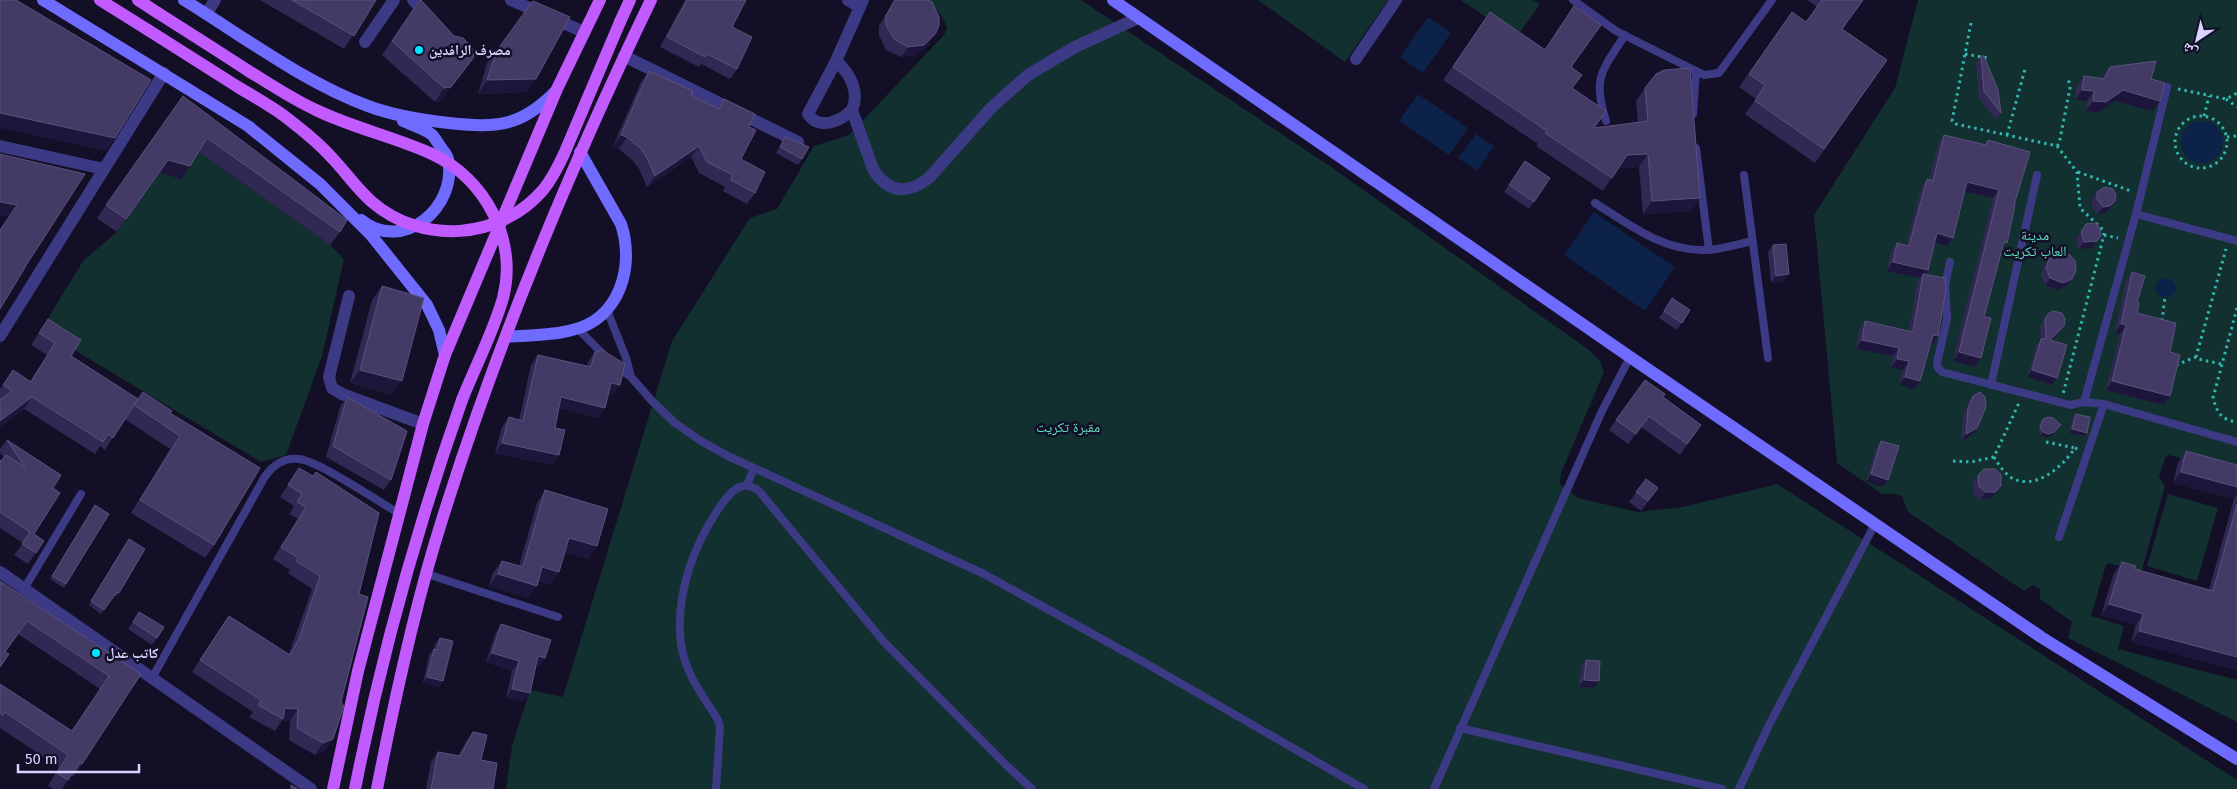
<svg xmlns="http://www.w3.org/2000/svg" width="2237" height="789" font-family="'Fira Sans','Noto Naskh Arabic',sans-serif">
	<style>
		.green { fill: #12302f }
		.water { fill: #0c2248 }
		.lines { fill: none; stroke-linecap: round; stroke-linejoin: round }
		.path { stroke: #2fb8b0; stroke-width: 3; stroke-dasharray: 2.5 4; stroke-linecap: butt }
		.lane { stroke: #3d3a85; stroke-width: 8 }
		.street { stroke: #3d3a85; stroke-width: 12 }
		.secondary { stroke: #6f6bff; stroke-width: 12 }
		.primary { stroke: #c25bff; stroke-width: 12 }
		.primary-bridge { stroke: #c25bff; stroke-width: 12 }
		.wall { fill: #312854 }
		.shaded-wall { fill: #1d163a }
		.building { fill: #433a66; stroke: #5a527e }
		.poi-dot { fill: #00e5ff; stroke: #130f26; stroke-width: 2 }
		.labels { text-anchor: middle; stroke-width: 5; stroke-linejoin: round; paint-order: stroke }
		.poi-label { font-size: 14px; font-weight: bold; fill: #d9d4ff; stroke: #130f26; text-anchor: start }
		.park-label { font-size: 14px; fill: #5fe0c0; stroke: #130f26 }
	</style>
	<rect width="100%" height="100%" fill="#130f26"/>
	<path class="green" d="M925,0H1081L1331,167L1589,350L1600,361L1604,372L1561,473L1560,484L1578,498L1638,512L1683,507L1777,484L2237,780V789H506L512,746L530,690L563,697L672,341L750,218L777,209L814,146L849,135L944,35L947,28C942,14 937,9 925,0Z
		M1258,0H1388L1345,62Z
		M1461,0H1533L1540,4L1516,38Z
		M1918,0H2237V474L2169,455L2165,458L2159,477L2165,486L2142,570L2138,572L2109,563L2106,565L2091,616L2124,626L2118,649L2237,680V722L2068,638L2072,622L2040,599V589L2033,585L2024,591L1908,512L1902,496L1895,494H1882L1837,463L1814,215L1895,88Z
		M182,140L330,245L344,259L322,356L286,455L261,462L41,330L83,261L117,232Z
		M2168,494L2218,508L2197,581L2147,566Z"/>
	<path class="water" d="M1428,17L1451,33L1423,73L1400,57Z
		M1418,94L1468,128L1449,155L1399,121Z
		M2181 142a21 21 0 1 1 42 0a21 21 0 1 1-42 0Z
		M1476,134L1494,146L1477,171L1458,158Z
		M1594,212L1675,267L1645,311L1564,255Z
		M2156 288a10 10 0 1 1 20 0a10 10 0 1 1-20 0Z"/>
	<g class="lines">
		<path class="path" d="M1971,23L1952,121L1956,124L2057,146L2077,172L2080,208L2103,230L2104,235L2063,394
			M1965,54L1988,58
			M2178,89L2226,99L2237,93
			M2226,99L2237,107
			M2175 142a26 26 0 1 1 52 0a26 26 0 1 1-52 0Z
			M2204,116L2209,96
			M2007,135L2025,69
			M2227,137L2237,136
			M2057,146L2059,144L2070,88L2068,77
			M2078,172L2131,191
			M2104,235L2118,238
			M2237,308L2213,398C2217,412 2221,420 2237,422
			M2162,321L2165,297
			M2221,364L2198,359L2196,357L2226,249
			M2176,365L2196,357
			M2046,442L2075,448
			M1994,457C1999,465 2004,473 2012,478C2036,491 2063,466 2075,448L2078,449
			M1953,461L1971,462L1994,457L2019,403"/>
		<path class="lane" d="M1573,0L1616,31L1704,75L1719,73L1772,0
			M1693,114L1696,71
			M1606,121C1592,77 1602,71 1625,35
			M1696,148L1709,250
			M1744,175L1768,358
			M1595,203C1630,225 1664,252 1707,250C1722,249 1738,244 1753,241
			M2136,214L2237,241
			M1950,262L1945,285L1947,319L1937,363L1938,368L1942,372L2070,405L2084,402L2104,404L2237,442
			M607,310L626,358L631,377
			M578,329L606,357
			M616,367L631,377L652,401L675,423L701,441L728,456L984,574L1147,664L1364,789
			M1991,385L2037,175
			M2084,402L2136,214L2167,87
			M747,485L754,468
			M2059,537L2104,404
			M427,574L558,617
			M24,589L81,494
			M152,678L264,478C272,466 283,457 299,459C319,461 379,502 400,514
			M1460,728L1722,789
			M716,789L720,727L718,720C700,691 682,670 680,634C678,589 694,545 719,508C724,501 731,490 740,487C747,484 752,487 758,490L884,642L1007,766L1032,789
			M1434,789L1602,411L1630,357
			M1739,789L1769,725L1875,524"/>
		<path class="street" d="M413,0L428,17
			M511,0L584,32
			M848,0L860,7
			M206,14L215,0
			M365,42L394,0
			M624,56L798,142
			M1356,59L1396,0
			M836,61C850,73 860,92 852,110L873,169C888,193 907,195 929,178L992,107L1028,75L1075,47L1138,18
			M852,110C841,121 819,131 808,114L836,61L863,0
			M0,146L104,169
			M349,296L329,377L332,388L342,394L423,424
			M0,336L164,73
			M0,572L311,789"/>
		<path class="secondary" d="M43,0L248,126L320,184L371,235L427,305L439,330L445,355
			M184,0C241,35 305,83 368,106C394,116 422,120 449,123C497,128 521,127 556,91
			M1113,0L1630,357L2041,637L2237,759
			M361,220C403,254 458,207 448,159C447,154 442,150 440,146C437,142 434,136 431,134C423,128 411,125 403,121
			M506,337C527,335 551,336 572,330C620,319 635,266 621,224L580,152"/>
		<path class="primary" d="M100,0L148,30
			M138,0L158,13
			M620,22L630,0
			M333,789L358,671L423,424L445,355L557,89L600,0
			M355,789C381,657 417,527 462,400
			M377,789C394,702 414,608 441,523C497,343 569,170 651,0"/>
		<path class="primary-bridge" d="M158,13C188,32 218,51 247,70C270,84 292,99 316,110C353,128 395,137 432,154C486,179 518,241 503,298C493,333 475,367 462,400
			M148,30C178,49 208,68 238,87C253,96 269,105 283,115C301,129 319,143 334,160C347,174 358,190 372,202C422,245 500,240 543,190C552,179 558,167 564,154L620,22"/>
	</g>
	<path class="wall" d="M260,0H376L344,49Z
		M419,0L454,36L464,70L441,100L435,102L382,55Z
		M685,0H746L732,27L737,69L730,79L701,64L699,67L660,47Z
		M1807,0H1863L1842,29L1887,60L1815,163L1745,114L1756,99L1739,87L1792,12L1806,22L1817,7Z
		M894,1L929,44L917,55L901,57L886,50L879,35V26L887,12Z
		M1574,6L1571,67L1572,88L1594,128L1638,122L1636,101L1645,88L1700,198L1691,211L1643,214L1639,167L1618,168L1603,191L1536,146L1538,144L1443,80L1490,12L1545,49Z
		M497,50L527,92L478,94L487,63Z
		M1981,56L2001,113L1996,120L1979,98L1976,63Z
		M2110,67L2151,79L2160,101L2152,111L2115,101L2098,113L2086,111L2087,101L2075,100L2077,86L2084,76L2102,78Z
		M649,71L718,109L724,99L749,127L741,159L755,193L747,204L723,191L725,187L699,173L691,157L647,187L639,169L633,161L619,149L613,146L641,82Z
		M183,96L340,232L330,245L199,152L181,179L159,173L117,232L97,218Z
		M1944,135L1985,145L1988,140L2014,205L1984,317L1981,358L1975,367L1953,361L1993,198L1965,192L1953,238L1947,246L1935,243L1928,270L1925,275L1938,336L1932,345L1930,344L1920,381L1914,389L1899,385L1903,370L1891,367L1893,356L1856,349L1859,330L1865,321L1909,331L1917,283L1920,278L1887,271L1891,252L1897,243L1906,245L1921,188L1927,179L1929,180L1938,144Z
		M785,137L802,159L798,165L776,153Z
		M1525,161L1550,178L1529,209L1504,192Z
		M2097,192L2115,201L2110,208L2105,213L2098,214L2092,206V199Z
		M2086,224L2092,248L2079,249L2076,239Z
		M1773,245L1784,282L1771,283L1768,252Z
		M2049,259L2072,279L2067,286L2058,290L2045,285L2041,275L2044,266Z
		M2132,272L2137,302V313L2170,352V396L2163,405L2106,390L2120,334L2115,333L2126,281Z
		M382,286L392,395L350,383L372,300Z
		M1672,298L1690,310L1677,330L1659,318Z
		M2048,314L2059,333L2052,341L2057,378L2052,385L2027,377L2036,346L2041,340L2040,326L2043,321Z
		M48,319L71,356L138,399L170,413L260,468L214,545L205,558L131,513L170,449L125,419L105,450L100,446L95,454L24,409L0,427V389L13,370L30,381L47,355L31,345Z
		M595,352L620,385L612,395L608,394L605,408L598,418L559,408L555,428L559,455L552,465L495,453L502,427L509,417L519,420L531,365L538,355L587,366L588,362Z
		M1645,380L1663,397L1701,425L1680,455L1641,427L1628,444L1609,430Z
		M1973,396L1977,428L1972,435L1961,441L1963,416L1968,403Z
		M347,397L391,480L384,490L326,457L340,407Z
		M2076,414L2087,433L2084,436L2069,433L2073,417Z
		M2043,419L2059,428L2051,436L2046,438L2041,435L2038,430L2040,423Z
		M7,440L53,488L34,534L44,541L28,564L14,555L23,543L0,528V460L1,461L4,458L0,452V449Z
		M1881,441L1888,480L1883,487L1866,482L1876,448Z
		M2186,451L2237,465V670L2131,642L2136,625L2101,615L2114,573L2122,562L2135,569L2209,590L2234,499L2173,483L2178,463Z
		M299,468L359,594L341,702L333,739L324,751L315,755L289,740L290,721L282,720L275,731L249,717L253,712L192,672L229,616L288,654L290,651L312,589L288,573L290,570L273,559L298,519L289,514L294,506L280,497Z
		M1978,475L2001,486L1996,493L1990,499H1981L1974,494L1973,482Z
		M1646,479L1658,488L1641,511L1629,502Z
		M545,490L589,559L565,552L559,572L550,584L538,581L528,598L489,586L493,573L502,561L519,566L537,503Z
		M92,509L66,584L64,588L50,579Z
		M126,543L119,593L116,596L114,595L101,614L89,605Z
		M0,581L141,674L82,764L73,777L71,775L62,789H53L48,786L59,767L0,728V684L72,731L100,689L18,634L5,652L0,667Z
		M139,612L157,638L152,645L128,629Z
		M501,624L545,658L538,668L535,667L523,702L506,698L512,671L486,662L495,634Z
		M440,638L443,681L439,687L423,683L429,655L434,649L435,644Z
		M1586,660L1594,688L1579,687L1581,667Z
		M473,732L481,760L493,789H426L431,762L438,752L458,756L466,742Z"/>
	<path class="shaded-wall" d="M936,33L929,44L917,55L901,57L908,47Z
		M474,57L441,100L435,102L444,88Z
		M536,79L527,92L478,94L487,80Z
		M2082,90L2094,91L2087,101L2075,100Z
		M2123,90L2160,101L2152,111L2115,101L2098,113L2086,111L2093,101Z
		M0,113L115,138L106,151L0,128Z
		M621,135L627,137L619,149L613,146Z
		M699,146L691,157L647,187L655,176Z
		M1648,154L1639,167L1618,169L1627,155Z
		M168,160L190,166L181,179L159,173L117,232Z
		M1967,182L1999,190L1993,198L1961,191Z
		M1700,198L1691,211L1643,214L1652,201Z
		M2115,201L2110,208L2105,213L2098,214L2103,207Z
		M0,202L17,205L9,217L0,215Z
		M1937,233L1953,238L1947,246L1931,242Z
		M2097,241L2092,248L2079,249L2084,242Z
		M1893,262L1928,270L1922,279L1923,274L1920,278L1887,271Z
		M1789,274L1784,282L1771,283L1776,276Z
		M2050,278L2072,279L2067,286L2058,290L2045,285Z
		M2121,324L2126,325L2120,334L2115,333Z
		M2064,326L2059,333L2045,347L2050,340Z
		M1933,335L1938,336L1932,345L1927,344Z
		M1862,340L1899,348L1893,356L1856,349Z
		M1959,352L1981,358L1975,367L1953,361Z
		M1897,359L1909,361L1903,370L1891,367Z
		M360,370L402,381L392,395L350,383Z
		M2032,370L2057,378L2052,385L2027,377Z
		M1905,377L1920,381L1914,389L1899,385Z
		M2112,381L2170,396L2163,405L2106,390Z
		M611,383L620,385L612,395L604,393Z
		M32,397L24,409L0,427V421Z
		M561,397L605,408L598,418L554,407Z
		M2061,425L2051,436L2046,438L2041,435L2043,432Z
		M1977,428L1972,435L1961,441L1966,434Z
		M2072,429L2087,433L2084,436L2069,433Z
		M502,443L559,455L552,465L495,453Z
		M2181,472L2237,487V494L2234,499L2173,483Z
		M1871,474L1888,480L1883,487L1866,482Z
		M2001,486L1996,493L1990,499H1981L1986,492Z
		M569,538L597,546L589,559L560,550Z
		M542,567L559,572L550,584L534,580Z
		M498,574L537,586L528,598L489,586Z
		M2109,604L2143,614L2136,625L2101,615Z
		M2139,631L2237,657V670L2131,642Z
		M492,653L519,661L512,671L486,662Z
		M538,656L545,658L538,668L531,666Z
		M427,677L443,681L439,687L423,683Z
		M1584,680L1599,681L1594,688L1579,687Z
		M512,689L530,693L523,702L506,698Z
		M285,708L298,709L290,721L282,720Z
		M333,739L324,751L315,755L323,743Z"/>
	<path class="building" d="M0,0H16L151,80L115,138L0,113Z
		M292,0H376L354,36Z
		M420,0H421L454,36L463,38L472,47L474,57L451,87L444,88L392,41Z
		M687,0H746L732,27L752,37L737,69L707,54L705,57L667,37Z
		M895,0H928L932,2L939,17V25L936,33L924,45L908,47L894,39L886,25V16L894,1Z
		M1822,0H1863L1842,29L1887,60L1824,149L1755,101L1765,85L1749,74L1792,12L1806,22Z
		M533,1L570,17L536,79L487,80L497,50Z
		M1574,6L1601,25L1571,67L1582,75L1572,88L1606,111L1594,128L1648,121L1645,88L1656,74L1664,70L1690,68L1700,198L1652,201L1648,154L1627,155L1612,178L1545,133L1547,131L1453,67L1490,12L1545,50Z
		M1981,56H1984L1998,90L2001,113L1984,91Z
		M2156,61L2151,79L2165,83L2160,101L2123,90L2106,102L2093,101L2094,91L2082,90L2084,76L2104,79L2110,67Z
		M649,71L693,91L691,95L719,109L724,99L755,114L749,127L756,130L741,159L765,172L755,193L731,180L733,175L707,162L699,146L655,176L647,158L641,149L627,137L621,135Z
		M183,96L347,220L340,232L207,138L190,166L168,160L126,219L106,205Z
		M1944,135L1986,145L1988,140L2030,152L2014,205H2015L2007,243L2004,242L1984,317L1991,318L1981,358L1959,352L1999,190L1967,182L1953,238L1937,233L1928,270L1893,262L1897,243L1909,246L1927,179L1933,181Z
		M785,137L809,147L802,159L780,147Z
		M0,154L85,174L27,264L0,309V230L17,205L0,202Z
		M1525,161L1550,178L1534,202L1509,185Z
		M2104,187L2113,189L2116,195L2115,201L2110,206L2103,207L2097,199V192Z
		M2096,223L2100,229L2101,236L2097,241L2084,242L2081,232L2086,224Z
		M1786,244L1789,274L1776,276L1773,245Z
		M2058,254L2070,255L2075,261L2076,271L2072,279L2063,283L2050,278L2046,268L2049,259Z
		M2132,272L2145,276L2137,302L2139,303L2137,313L2176,323L2170,352L2180,355L2170,396L2112,381L2126,325L2121,324Z
		M1923,274L1945,278L1946,289L1938,336L1933,335L1920,381L1905,377L1909,361L1897,359L1899,348L1862,340L1865,321L1913,332Z
		M382,286L424,298L402,381L360,370Z
		M1672,298L1690,310L1682,323L1664,311Z
		M2053,311L2062,313L2065,319L2064,326L2050,340L2067,345L2057,378L2032,370L2041,339H2046L2045,319L2048,314Z
		M48,319L81,340L71,356L138,399L113,438L108,434L103,442L32,397L0,421V400L12,391L3,385L13,370L31,382L55,343L39,333Z
		M602,350L625,364L620,385L611,383L605,408L561,397L555,428L565,430L559,455L502,443L509,417L523,421L538,355L591,367L595,352Z
		M1645,380L1665,394L1663,397L1701,425L1687,444L1649,416L1636,434L1616,420Z
		M143,392L172,411L170,413L260,468L214,545L140,500L180,436L134,405Z
		M1980,392L1985,397L1986,407L1977,428L1966,434L1968,409L1973,396Z
		M347,397L407,431L391,480L333,446Z
		M2076,414L2090,417L2087,433L2072,429Z
		M2048,417L2053,418L2061,425L2054,432L2048,434L2043,432L2040,427L2043,419Z
		M7,440L61,475L53,488L60,493L34,534L44,541L36,553L22,544L30,532L0,512V460L1,461L6,455L25,467Z
		M1881,441L1899,446L1888,480L1871,474Z
		M2186,451L2237,465V487L2181,472Z
		M299,468L313,476L316,472L379,513L359,594L368,597L341,702L344,706L333,739L323,743L297,728L298,709L285,708L283,719L258,705L261,700L200,660L229,616L290,655L299,639L320,576L296,561L298,558L281,547L306,507L297,502L302,494L288,485Z
		M1984,469H1995L2001,474V486L1995,492H1986L1979,487L1978,475Z
		M1646,479L1658,488L1648,501L1636,492Z
		M545,490L608,509L597,546L569,538L559,572L542,567L537,586L498,574L502,561L523,567Z
		M2237,504V657L2139,631L2143,614L2109,604L2122,562L2136,566L2135,569L2213,591Z
		M95,505L109,514L66,584L52,576Z
		M129,539L145,549L119,593L117,592L104,610L91,601Z
		M0,581L141,674L82,764L80,762L68,780L57,773L68,755L5,712L3,715L0,713V684L72,731L109,676L27,621L5,652L9,654L0,667Z
		M139,612L164,627L157,638L133,622Z
		M501,624L551,640L545,658L538,656L530,693L512,689L519,661L492,653Z
		M440,638L453,641L443,681L427,677L434,649L437,650Z
		M1586,660L1600,661L1599,681L1584,680Z
		M473,732L487,735L481,760L497,763L493,789H431L438,752L460,756Z
		M291,785L298,789H291Z"/>
	<g class="poi-dot">
		<circle cx="419" cy="50" r="5"/>
		<circle cx="96" cy="653" r="5"/>
	</g>
	<g class="labels">
		<g class="poi-label">
			<text x="429" y="55">مصرف الرافدين</text>
			<text x="106" y="658">كاتب عدل</text>
		</g>
		<g class="park-label">
			<text x="2035" y="240">مدينة<tspan x="2035" dy="16">العاب تكريت</tspan></text>
			<text x="1068" y="432">مقبرة تكريت</text>
		</g>
	</g>
	<g transform="translate(2197 40) rotate(215)" stroke="#130f26" stroke-width="4" paint-order="stroke">
	<path d="M0-4L9 19L0 12L-9 19Z" fill="#d9d4ff"/>
	<text y="-8" font-size="14" font-weight="bold" text-anchor="middle" fill="#d9d4ff">ش</text>
	</g>
	<path d="M18 764v8h121v-8" fill="none" stroke="#d9d4ff" stroke-width="2.5"/>
	<text x="25" y="764" font-size="15" fill="#d9d4ff" stroke="#130f26" stroke-width="4" paint-order="stroke">50 m</text>
</svg>
